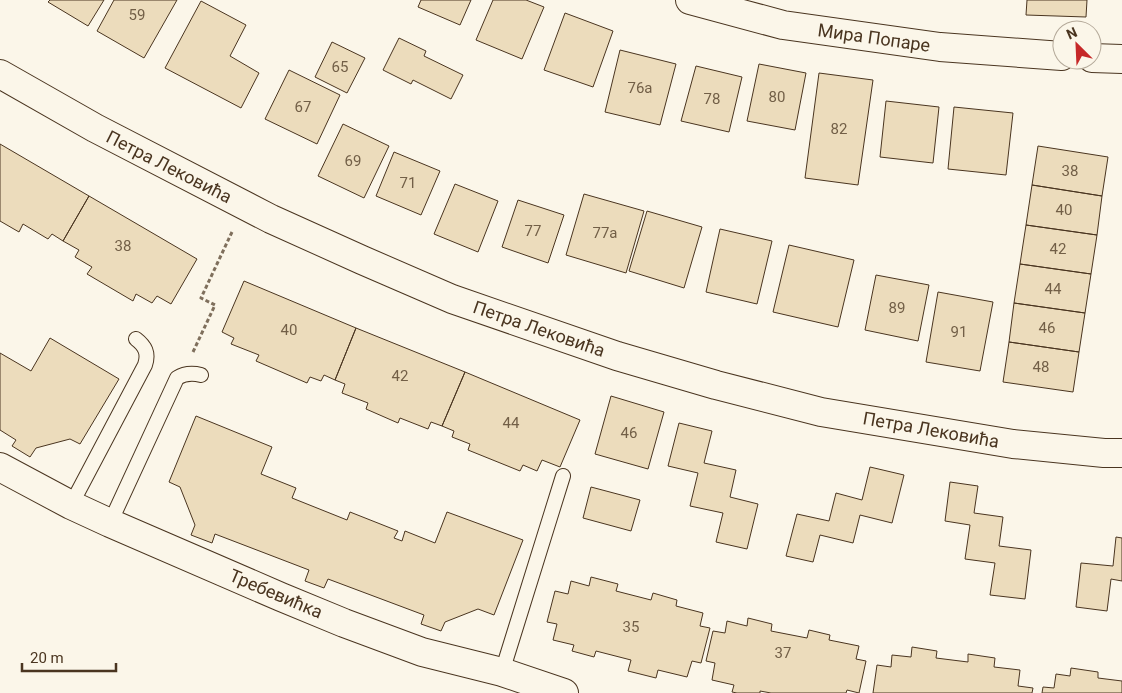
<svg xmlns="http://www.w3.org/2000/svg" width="1122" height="693" font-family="Roboto,sans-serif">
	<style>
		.building { fill: #ecdcbc; stroke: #4a3520 }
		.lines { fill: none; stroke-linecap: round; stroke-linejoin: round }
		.lane-casing { stroke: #4a3520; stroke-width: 16 }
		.street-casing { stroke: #4a3520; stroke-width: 30 }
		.path { stroke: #7f6f5c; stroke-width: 3; stroke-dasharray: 4 2.5; stroke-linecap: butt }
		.lane { stroke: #fbf6e9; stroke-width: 14 }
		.street { stroke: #fbf6e9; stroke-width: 28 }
		.labels { text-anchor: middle; stroke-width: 4; stroke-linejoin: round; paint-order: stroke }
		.number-label { font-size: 15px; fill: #725f47 }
		.street-label { font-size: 18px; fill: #4a3520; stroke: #fbf6e9 }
	</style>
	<rect width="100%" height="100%" fill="#fbf6e9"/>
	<path class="building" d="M50,0H104L88,26L48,2Z
		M114,0H177L144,58L97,31Z
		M421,0H471L460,25L418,7Z
		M493,0H526L544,7L522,59L476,40Z
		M1027,0H1087L1086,17L1026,15Z
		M201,1L246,25L230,56L259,73L241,108L165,68Z
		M565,13L613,31L593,87L544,70Z
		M399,38L426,51L424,56L463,75L451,99L413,80L411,84L383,70Z
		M332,42L365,58L347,93L315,77Z
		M620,50L676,64L660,125L605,112Z
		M759,64L806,73L795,130L747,121Z
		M696,66L742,77L729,132L681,121Z
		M289,70L340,95L317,144L265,119Z
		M819,73L873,80L858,185L805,178Z
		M886,101L939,107L933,163L880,157Z
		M954,107L1013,113L1006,175L948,169Z
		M343,124L389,146L364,198L318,176Z
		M0,144L89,196L63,241L52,234L48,239L23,224L19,232L0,221Z
		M1038,146L1108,157L1102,196L1032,185Z
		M394,152L440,171L421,215L376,196Z
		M455,184L498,201L478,252L434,234Z
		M1032,185L1102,196L1097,235L1026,225Z
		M584,194L644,211L626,273L566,255Z
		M89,196L197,259L171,304L157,296L152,303L136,294L133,301L87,274L92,267L75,257L79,250L63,241Z
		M518,200L564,215L548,263L502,247Z
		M647,211L702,227L684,288L629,271Z
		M1026,225L1097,235L1091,274L1020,264Z
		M720,229L772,241L757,304L706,292Z
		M789,245L854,260L838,327L773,312Z
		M1020,264L1091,274L1085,313L1014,303Z
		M876,275L929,285L918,341L865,330Z
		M244,281L356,328L335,380L324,375L321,381L310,377L307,383L256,361L259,355L231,344L234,338L222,332Z
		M938,292L993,302L980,371L926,362Z
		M1014,303L1085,313L1079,352L1009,342Z
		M356,328L465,372L442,426L431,422L428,429L400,418L398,423L366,409L368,403L342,393L345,384L335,380Z
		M50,338L119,379L80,444L70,439L36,448L30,457L12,446L16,440L0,430V353L31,371Z
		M1009,342L1079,352L1073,392L1003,382Z
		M465,372L580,420L560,467L542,460L537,471L523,465L520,471L468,450L470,444L452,437L454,431L442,426Z
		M611,396L664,412L648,469L595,454Z
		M196,416L272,447L261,474L296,488L292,498L347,520L350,512L398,531L394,538L402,541L405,531L435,543L447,512L523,540L494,615L478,609L445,622L441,631L421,624L424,615L328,579L324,588L305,581L309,570L215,534L212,543L191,535L195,525L180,487L169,482Z
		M679,423L712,431L704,463L736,470L730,497L758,504L747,549L716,542L723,513L690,506L698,473L668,466Z
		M870,467L904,475L892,523L860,515L853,543L820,535L813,562L786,556L797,514L829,521L836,493L862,500Z
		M950,482L978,486L974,513L1003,517L999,546L1031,550L1025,599L990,595L995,563L965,559L970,525L945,521Z
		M591,487L640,500L631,531L583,518Z
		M1116,537L1122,538V581L1111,579L1107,611L1076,607L1081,563L1113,566Z
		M591,577L618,584L616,591L651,600L653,593L677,600L676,606L703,613L700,626L710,628L701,663L692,661L687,677L658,670L656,678L628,671L631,660L596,651L594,657L572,651L574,645L553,640L557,624L547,622L555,591L568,594L571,581L589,586Z
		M748,618L772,624L771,631L807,638L809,630L830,635L829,640L859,646L856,659L866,661L859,693L847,690L846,693H771L760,691V693H737L732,692L734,685L712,680L715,663L706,661L713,631L725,633L727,621L747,626Z
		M912,647L937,651L936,658L968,662V654L995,658L994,667L1020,670L1018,686L1033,688L1032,693H873L877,665L891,667L892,655L911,657Z
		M1071,668L1098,672V678L1122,681V693H1042L1043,687L1054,688L1056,674L1070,676Z"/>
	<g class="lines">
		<g class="lane-casing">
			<path id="lane" d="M71,505L145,365C149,353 145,346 136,339
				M110,523L177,378C185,373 193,373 201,375
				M502,672L563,476"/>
		</g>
		<g class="street-casing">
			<path id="street" d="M690,0L783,25L940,47L1062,56
				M1092,58L1122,59
				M0,74L95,128L271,219L362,260L452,299L617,356L716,385L821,412L1013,444L1104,453H1122
				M0,467L71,505L110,523L281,597L344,623L422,652L502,672L564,693"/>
		</g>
		<path class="path" d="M193,352L215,305L201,298L232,232"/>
		<use href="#lane" class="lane"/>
		<use href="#street" class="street"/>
	</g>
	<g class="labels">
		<g class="number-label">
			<text x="137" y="20">59</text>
			<text x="340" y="72">65</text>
			<text x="640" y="93">76a</text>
			<text x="777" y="102">80</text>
			<text x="712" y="104">78</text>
			<text x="303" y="112">67</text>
			<text x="839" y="134">82</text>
			<text x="353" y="166">69</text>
			<text x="1070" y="176">38</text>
			<text x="408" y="188">71</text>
			<text x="1064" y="215">40</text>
			<text x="533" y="236">77</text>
			<text x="605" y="238">77a</text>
			<text x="123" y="251">38</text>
			<text x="1058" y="254">42</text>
			<text x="1053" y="294">44</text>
			<text x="897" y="313">89</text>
			<text x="1047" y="333">46</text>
			<text x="289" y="335">40</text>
			<text x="959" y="337">91</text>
			<text x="1041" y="372">48</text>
			<text x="400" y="381">42</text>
			<text x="511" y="428">44</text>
			<text x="629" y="438">46</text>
			<text x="631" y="632">35</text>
			<text x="783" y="658">37</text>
		</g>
		<g class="street-label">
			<text transform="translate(874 38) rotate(8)" y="6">Мира Попаре</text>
			<text transform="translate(169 167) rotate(27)" y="6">Петра Лековића</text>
			<text transform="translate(539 329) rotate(19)" y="6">Петра Лековића</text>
			<text transform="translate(931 430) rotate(10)" y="6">Петра Лековића</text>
			<text transform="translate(276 594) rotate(23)" y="6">Требевићка</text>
		</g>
	</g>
	<g transform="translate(1077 45) rotate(336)"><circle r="24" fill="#fbf6e9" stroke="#b4a999"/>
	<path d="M0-4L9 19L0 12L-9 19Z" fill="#c62828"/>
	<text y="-8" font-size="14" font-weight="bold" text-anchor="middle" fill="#4a3520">N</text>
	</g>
	<path d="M22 663v8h94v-8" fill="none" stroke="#4a3520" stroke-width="2.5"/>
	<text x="30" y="663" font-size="15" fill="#4a3520" stroke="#fbf6e9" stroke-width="4" paint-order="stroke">20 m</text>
</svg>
